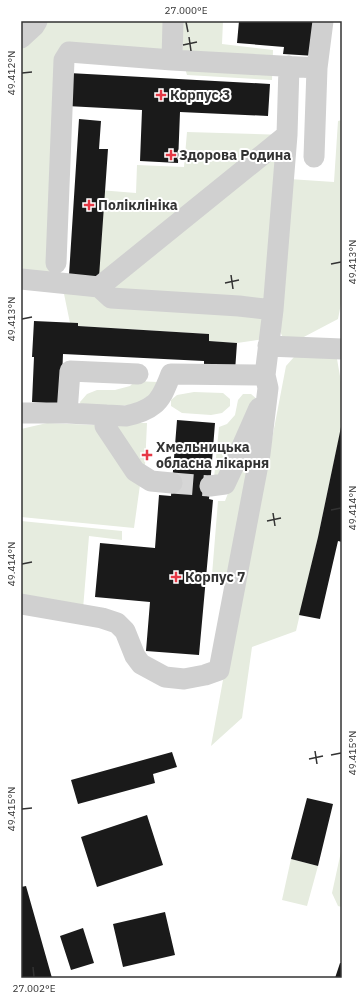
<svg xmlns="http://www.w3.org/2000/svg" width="363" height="999" font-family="'IBM Plex Sans',sans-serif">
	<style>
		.green { fill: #e6ecdf }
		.building { fill: #1a1a1a }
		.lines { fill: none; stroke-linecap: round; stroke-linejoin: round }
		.minor-tunnel { stroke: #d6d6d6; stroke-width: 21; stroke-dasharray: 21 10; stroke-linecap: butt }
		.minor { stroke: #d0d0d0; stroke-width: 21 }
		.ticks { fill: none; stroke: #333; stroke-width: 1.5 }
		.poi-dot { fill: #e63946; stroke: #fff; stroke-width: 1.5 }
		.labels { text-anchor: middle; stroke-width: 4; stroke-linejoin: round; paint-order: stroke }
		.poi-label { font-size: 14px; font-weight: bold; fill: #333; stroke: #fff; text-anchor: start }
		.neatline { fill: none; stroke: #333; stroke-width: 1.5 }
		.ticks-label { font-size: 10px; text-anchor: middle; fill: #333 }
	</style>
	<rect width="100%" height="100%" fill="#fff"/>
	<path class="green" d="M41,21H169L162,56L68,49L51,274L25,273L21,265V43Z
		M182,21H223L222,44L273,50L272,80L187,75L183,61Z
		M342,120V298L338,319L300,339L283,338L280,331L289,179L334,182L338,121Z
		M187,132L287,135L273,310L99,287V190L136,193L137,165L184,167Z
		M63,289L266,311L264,339L237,343L209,341V334L78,326V323H70Z
		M336,353L342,388V424L318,537L296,631L252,647L242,718L211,746L223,680L258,512L286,366L294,357Z
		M135,381L157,382L147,403L82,410L80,402L87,394L97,390H115L130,386Z
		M194,392L223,393L230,399V406L222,413L211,415L182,413L171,406V400L177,395Z
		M243,394H251L258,400L233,467L214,478L219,427L227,424L235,415L238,400Z
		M47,423L95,425L140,485L134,528L21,517V429Z
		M133,423H147L145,466H139L116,425Z
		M252,432L255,434L231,578L212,575L218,501H225Z
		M21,521L122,531V540L89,536L83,609L21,598Z
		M342,847V907L338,906L332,893Z
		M291,859L318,866L307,906L282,900Z"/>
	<path class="building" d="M239,21H318L315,56L283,54L284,47L237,43Z
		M69,73L270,84L268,116L180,112L178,163L140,161L142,110L67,106Z
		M79,119L101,121L99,149H108L99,277L69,275Z
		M34,321L78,323V326L209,334V341L237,343L235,371L204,369V361L63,354L61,404L32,402L34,357H32Z
		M177,420L215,423L209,499L213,500L199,655L146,651L150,602L95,597L100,543L155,548L159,495L171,496Z
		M341,427L342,542L338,541L320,619L299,615L318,537Z
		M172,752L177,767L153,774L155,783L78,804L71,780Z
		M307,798L333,804L318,866L291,859Z
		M147,815L163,865L97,887L81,837Z
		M26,886L52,978H21V887Z
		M165,912L175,955L123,967L113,924Z
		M83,928L94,963L71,970L60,936Z
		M340,963H342V978H335Z"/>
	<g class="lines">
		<path class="minor-tunnel" d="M172,483L210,486"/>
		<path class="minor" d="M21,38L34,26L37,21
			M172,60L173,21
			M287,135L289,66
			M314,157L317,68L323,21
			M56,263L64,60L69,52L172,60L317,68
			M21,279L99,287L287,135L273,310L265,375L268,388L260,454L219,670L205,675L184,679L165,677L141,664L135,656L125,631L117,623L102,618L21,604
			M99,287L111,298L239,306L273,310
			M268,346L342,349
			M21,413H67L126,416C135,414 146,411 153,405C162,399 167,384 171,374L265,375
			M67,413L70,371L138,374
			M106,415L105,426L135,471L151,481L172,483
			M210,486L225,484L233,467L259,408"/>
	</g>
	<path class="ticks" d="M186,22L188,32M189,37L191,51M183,45L197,42M22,73L32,72M331,264L341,262M231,275L233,289M225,283L239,280M22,319L32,317M331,510L341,508M273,513L275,526M267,521L281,518M22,564L32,562M315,751L317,764M331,755L341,753M309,759L323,756M22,809L32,808M33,967L34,977"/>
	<g class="poi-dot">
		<path d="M159 89h4v4h4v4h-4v4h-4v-4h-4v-4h4z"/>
		<path d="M169 149h4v4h4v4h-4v4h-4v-4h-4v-4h4z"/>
		<path d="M87 199h4v4h4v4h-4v4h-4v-4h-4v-4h4z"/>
		<path d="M145 449h4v4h4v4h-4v4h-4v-4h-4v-4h4z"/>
		<path d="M174 571h4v4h4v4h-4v4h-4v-4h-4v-4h4z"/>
	</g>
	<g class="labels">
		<g class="poi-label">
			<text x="170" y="100">Корпус 3</text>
			<text x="179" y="160">Здорова Родина</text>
			<text x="98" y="210">Поліклініка</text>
			<text x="156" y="452">Хмельницька<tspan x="156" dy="16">обласна лікарня</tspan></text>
			<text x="185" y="582">Корпус 7</text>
		</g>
	</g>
	<rect width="363" height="999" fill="none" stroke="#ffffff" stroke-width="44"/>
	<rect x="22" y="22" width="319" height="955" class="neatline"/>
	<g class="ticks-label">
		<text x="186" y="14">27.000°E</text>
		<text transform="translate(11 73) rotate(-90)" y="4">49.412°N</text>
		<text transform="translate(352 262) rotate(-90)" y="4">49.413°N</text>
		<text transform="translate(11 319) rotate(-90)" y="4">49.413°N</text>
		<text transform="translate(352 508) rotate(-90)" y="4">49.414°N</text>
		<text transform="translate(11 564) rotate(-90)" y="4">49.414°N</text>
		<text transform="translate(352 753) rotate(-90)" y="4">49.415°N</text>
		<text transform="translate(11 809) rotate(-90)" y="4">49.415°N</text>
		<text x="34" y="992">27.002°E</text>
	</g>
</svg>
